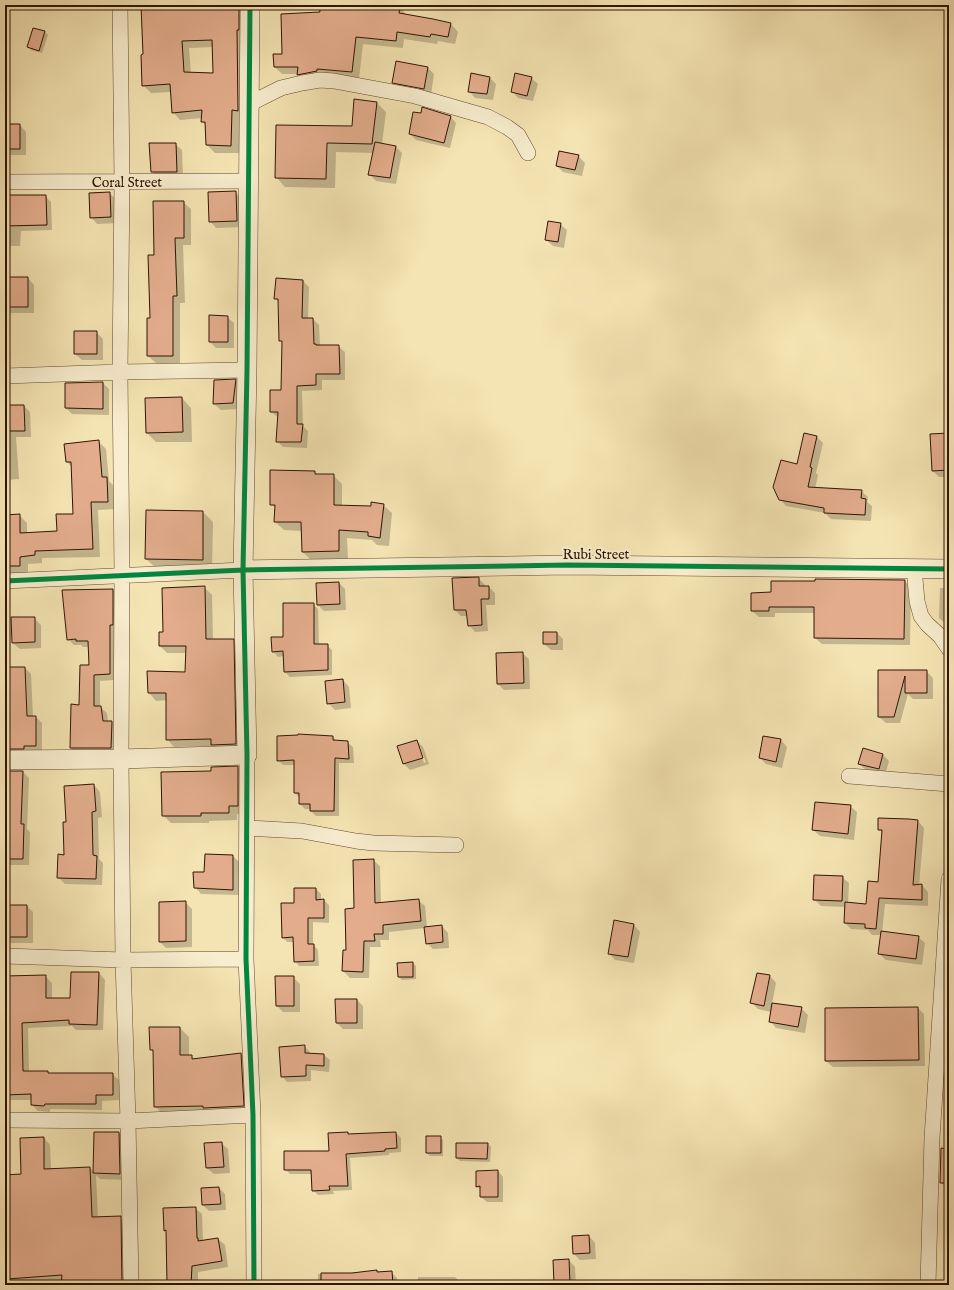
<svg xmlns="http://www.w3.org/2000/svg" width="954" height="1290" font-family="'IM FELL English',serif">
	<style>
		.shadow { fill: #0003; fill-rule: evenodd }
		.building { fill: #e3ad8d; stroke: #301400; fill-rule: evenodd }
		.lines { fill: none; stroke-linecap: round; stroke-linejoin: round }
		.minor-casing { stroke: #61482d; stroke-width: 16 }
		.tertiary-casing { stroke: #61482d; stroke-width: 20 }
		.minor { stroke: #f8edce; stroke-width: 15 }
		.tertiary { stroke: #f8edce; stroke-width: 19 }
		.cycleway-casing { stroke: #f8edce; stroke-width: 8 }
		.cycleway { stroke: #00873e; stroke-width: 5 }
		.labels { text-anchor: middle; stroke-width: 4; stroke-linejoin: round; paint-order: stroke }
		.street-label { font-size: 14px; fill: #301400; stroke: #f8edce }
	</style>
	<rect width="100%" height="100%" fill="#f5e4b3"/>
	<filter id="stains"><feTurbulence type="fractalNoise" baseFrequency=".005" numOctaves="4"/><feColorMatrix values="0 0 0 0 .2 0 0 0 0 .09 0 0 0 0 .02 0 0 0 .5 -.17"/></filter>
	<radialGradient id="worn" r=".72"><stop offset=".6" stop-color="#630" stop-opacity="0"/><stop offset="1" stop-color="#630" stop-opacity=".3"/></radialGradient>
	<path class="shadow" d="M187,5L191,9L238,7L246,15V118H239V153H215L207,145L206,125L202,121V118L180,120L173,112L171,92L151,93L143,85ZM213,47L214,74H191L189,48Z
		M320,5H381L399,7L406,14V16L451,24L458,32L455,44L438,41L437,44L404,39L403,48L363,44L359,79L305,82L298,74H282L275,67L283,55L321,13Z
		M34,29L45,32L48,35L42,53L31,50L28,47Z
		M428,68L434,74L431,95L399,89L393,82Z
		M490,78L496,84L493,100L475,98L469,91Z
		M531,78L538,84L533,101L518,98L512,91Z
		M355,100L377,103L386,112L382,144L396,147L402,153L396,184L376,181L369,174L374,153L336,152L335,188L285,187L276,177L277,126L353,127Z
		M450,116L456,123L450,148L416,140L410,134Z
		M5,125H20L26,132V155H5Z
		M175,144L182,150L183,178H158L152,172Z
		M578,156L585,163L582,176L563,172L557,166Z
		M235,192L242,199L243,227L216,228L210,221Z
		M109,193L116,199L117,223L97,224L91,217Z
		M5,196H45L51,202L52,230L21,231L20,246H5Z
		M183,202L191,209V245H183L185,303H180V363H156L148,356L155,256Z
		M560,224L567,230L564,248L553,246L546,240Z
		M5,278H28L34,285V313H5Z
		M303,281L309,287L308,319H313L319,325L320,346H338L345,352V380H322V390L302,391L303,426L308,431L307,448L283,447L277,441L279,418L271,412L282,391L283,343L280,340L279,302L275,298Z
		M210,316L227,317L234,323V348H216L210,342Z
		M96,332L103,339V360H82L75,354Z
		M235,380L242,387L239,409L221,410L214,404L215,381Z
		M103,383L109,389V415L72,414L66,408Z
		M182,398L191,408L192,442H156L147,433Z
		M5,406H24L30,412L31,437H16L19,479L5,480Z
		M949,434V477H939L933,471Z
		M805,435L817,437L823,443L816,473L818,475L815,489L861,491L868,497L867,502L872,506L871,521L831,519L825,513L786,506L780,499L798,465Z
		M98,441L106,449L109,481L114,486L115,509L98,510L100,557L42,558V563L28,564V573H5V516L19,515L27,523V534L58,532L74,515L72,467L67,462Z
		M314,472L318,475H333L342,484V506L371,507L383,505L392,513L389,546L377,545L372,540L347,538L348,559L311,560L303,552L302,531L284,530L275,522L276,508L271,504Z
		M203,512L213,522L212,569L156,568L146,559Z
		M478,578L485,585V587H489L495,593V605H486L488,631L475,632L469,625L468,616H461L455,610L453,579Z
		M904,581L911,587L910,645L822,644L815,638V613H775V617H759L752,611L772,593Z
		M339,583L345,589L346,610L324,611L318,605Z
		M204,587L212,595L213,640H233L241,648L243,752H220L214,746L174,747L167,739V700L156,701L149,693L186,673L187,653H167L160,646L164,633Z
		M940,588H949V624H946L939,618Z
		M113,590L119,596L116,680L100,681V707L107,713L108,722H112L118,729L117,754H77L71,748L72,705L80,706L90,666L89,647H83L81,645H74L68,639Z
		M313,604L318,609L319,645H327L332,650V675L290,677L285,672L284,656L278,657L273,651Z
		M34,618L41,625V648L20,649L13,643Z
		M544,633H557L563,639V650H551L544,644Z
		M522,653L529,659L530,689L504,690L498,684Z
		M5,668H25L31,674L33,717H36L42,723V752L5,758Z
		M879,671H926L933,678V699H913L908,694L900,723H886L879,717Z
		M343,680L349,687L351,708L335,710L328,703Z
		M333,737L337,742H347L353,747L354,763H339V816H316L311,811V809H305L300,804V798L295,793V765H283L278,760Z
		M781,740L787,747L782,768L766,764L760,758Z
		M417,741L423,747L429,764L410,770L404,764L398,747ZM418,747H420L426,762L424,763Z
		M864,749L883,755L889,761L885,775L866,770L859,764Z
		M238,767L245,775V814H237V820L209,821V823H171L163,815L212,772Z
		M5,772H23L29,778L27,829L30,832L29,865H5Z
		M94,785L100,792L102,817L98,818L99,859L103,863L102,885L65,884L58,877L65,856L67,823Z
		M850,806L857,812L854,840L820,836L813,830Z
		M918,821L924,828L919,886L922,885L928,892V906L885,904L882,933L918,937L925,943L922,965L886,960L879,954L881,935H872L868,930L851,929L845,923L846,907L821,906L814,899L842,877L849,883L848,904L867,905L879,883L883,833L879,829Z
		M206,855L233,856L239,862V895L201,894L195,887L205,873Z
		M373,860L380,866L381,904L418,900L425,906L427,927L442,926L448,933L449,948L433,949L427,943L425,928L389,932V940H380L381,947H370L369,978H350L343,971L344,951H347L355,909Z
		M316,889L321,894V900H324L329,905V923L313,922V944L318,950L319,966H299L295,961L294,942H287L283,937L295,904Z
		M185,902L192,909V947L166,948L160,942Z
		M5,906H27L33,912V943H5Z
		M634,925L640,932L634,963L615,960L609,953Z
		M413,963L416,966V979L402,980L399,977L398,964Z
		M99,973L105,980L103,1030H76L72,1026L28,1028L29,1071L48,1072L49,1074H112L119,1080V1100L102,1101V1110L50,1109V1112L38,1111L32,1105V1100H5V1008L45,976L52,983V999H71Z
		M757,974L770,976L776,983L772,1004L801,1008L808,1015L805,1033L776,1028L770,1021L771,1012L758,1009L752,1003Z
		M293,977L300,984V1012H283L277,1006Z
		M357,1000L363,1006V1029H343L337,1023Z
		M918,1008L924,1014L925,1066L833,1067L826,1061Z
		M180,1028L189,1037V1056H191L194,1059L241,1054L250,1063L252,1115L164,1116L155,1106L154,1053L151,1049Z
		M304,1046L310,1052V1054L324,1055L330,1060L329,1072L311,1070V1081L287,1082L282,1076Z
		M119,1133L125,1139L126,1180L100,1179L96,1175L98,1218L120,1217L127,1224L128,1285H62L63,1282L15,1285L8,1278L5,1240V1176L22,1175L44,1138L50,1145L51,1170L90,1168L94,1172Z
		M347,1133L350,1135L396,1133L401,1138V1152L389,1153V1155L350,1158L352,1190L333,1191L334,1194L318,1195L313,1190L312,1174H290L285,1169L330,1152Z
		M440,1137L443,1140V1156H430L427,1153Z
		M221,1143L228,1149L230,1173L214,1174L207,1168Z
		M488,1144L491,1147L490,1162L460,1161L457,1158Z
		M949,1150V1189H947L941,1182Z
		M498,1171L503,1177V1202H487L481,1197V1190L477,1186Z
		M219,1188L225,1194L226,1210L209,1211L203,1205Z
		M195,1208L202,1214L203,1242L218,1239L225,1245L228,1267L198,1272V1285H168L167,1233L165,1230Z
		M589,1236L595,1243L596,1259L580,1260L574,1254Z
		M569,1260L575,1267L576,1285H557L555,1283Z
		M391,1272L397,1278L398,1285H273V1281H318V1274H352Z
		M949,1275V1285H947L945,1276Z
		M418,1277H455L463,1285H418Z"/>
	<path class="building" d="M188,5V8L239,6V30H237L238,111L232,110L231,146L206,145L205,122H201L202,110L172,113L170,84L142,86L141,55L143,54L141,6ZM212,40L213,73L184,72L182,41Z
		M319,5L400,6L399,13L433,19L451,23L448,37L431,34L430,37L397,32L396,41L356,37L352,72L317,69V71L297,75L298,67H274L273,54H282L281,14L320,12Z
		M33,28L45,31L39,51L27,47Z
		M396,61L428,67L424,89L392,83Z
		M471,73L490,77L487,94L468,92Z
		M515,73L532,77L527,96L511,92Z
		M354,99L377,102L372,144L327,143L326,179L275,178L276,125L352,126Z
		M422,107L451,116L444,143L409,134L413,112L421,113Z
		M5,124H20V149H5Z
		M375,142L396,146L390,178L368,175Z
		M149,143H176L177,172H151Z
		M559,151L579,155L575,170L556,166Z
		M236,191L237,221L209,222L208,192Z
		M110,192L111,217L90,218L89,193Z
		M5,195H46L47,225L5,226Z
		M153,201H184V238H175L177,296H173V356H147V318H150L148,255H154Z
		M548,221L561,223L558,242L545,240Z
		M5,277H28V307H5Z
		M276,278L303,280L302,318H313L314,344H316V345H339L340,374H316V385L297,386V424H303L301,442H276L278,412H270V390H281L282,341H279L278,299H274Z
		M209,315L228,316V342H209Z
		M74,331H97V354H74Z
		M236,379L233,403L213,404L214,380Z
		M103,382V409L65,408V383Z
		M182,397L183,432L146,433L145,398Z
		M5,405H24L25,431H5Z
		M804,433L817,436L810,467L812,468L808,487L862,490L861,498L866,499L865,515L824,513V508L779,500L773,487L781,460L797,464Z
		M949,433V470L932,471L930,434Z
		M99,440L102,477H107L108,502H91L93,549L35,551V555L20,557V566H5V515L20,514V533L57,531L56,514H73L71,462H66L64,444Z
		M270,470L315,471V474H334V505L371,506V502L384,504L380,538L368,536V532L339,530V551L302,552L301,522H274L275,505H270Z
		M146,510L203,511V560L145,559Z
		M479,577V586H489V599H481L482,625L468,626L466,610H454L452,578Z
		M815,579L905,580L904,639L814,638V607H769V611H751V593L771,592V581H815Z
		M339,582L340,604L317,605L316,583Z
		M205,586L206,639H234L236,744L211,745V739L166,740V693H148L147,671L185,672L186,646H159V632H163L162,588Z
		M113,589V625H110V674L94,675V706H101L103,721H112L111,748H70L71,704L79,705L80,665H89L88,641H76V639L67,640L62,590Z
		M283,603H314V644H328V670L284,672L283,651L272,652L271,637H283Z
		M11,617H35V642L12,643Z
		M543,632H557V644H543Z
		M523,652L524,683L497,684L496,653Z
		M5,667H25L27,716H36V746H24V749H5Z
		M878,670H927V693H905V676L894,717H878Z
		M343,679L345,702L327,704L325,681Z
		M298,734L333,736V740L348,741L349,759L335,758L334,811H310V804H299V793H294V760L277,761V736L298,735Z
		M763,736L781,739L776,762L759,758Z
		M417,740L423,758L403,764L397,746Z
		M863,748L883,754L879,769L858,764Z
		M238,766V806H229V813H201V816H162L161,772L211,771V767Z
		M5,771H23L21,824H24L23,859H5Z
		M94,784L96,811L92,812L93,855L97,856L96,879L57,878L58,854L64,855L63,822H66L64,786Z
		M815,802L851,805L848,834L812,830Z
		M878,818L909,819L918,820L913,885L922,884V900L879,898L876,929L865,928V924L844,923L845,902L866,904L868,881L878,882L882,830H878Z
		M205,854L233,855V890L194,888L193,872H204Z
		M374,859L375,903L419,899L421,921L383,925V934H374L375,941H364L363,972L342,971L343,950H346L345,909L354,908L353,860Z
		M814,875L843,876L842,901L813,900Z
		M294,888H316V900L324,899V918H308V944H314V961L294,962L293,937L282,938L281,903H294Z
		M186,901V941L159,942V902Z
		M5,905H27V937H5Z
		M614,920L634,924L628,957L608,954Z
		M442,925L443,942L426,944L424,927Z
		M881,931L919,936L916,959L878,954Z
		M413,962V977H398L397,963Z
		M71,972H99L97,1025L69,1024V1020L22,1023L23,1071H48V1073H113V1095H96V1104H45L44,1106L31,1105V1094L5,1095V976L46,975V998H70Z
		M757,973L770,975L764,1006L750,1003Z
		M275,976H294V1006H276Z
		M335,999H357V1023H336Z
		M772,1003L802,1007L798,1027L769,1022Z
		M918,1007L919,1060L825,1061V1008Z
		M149,1027H180V1055H192V1059L241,1053L244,1106L203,1108V1106L154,1107L153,1050H150Z
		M305,1045V1053L324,1054V1066L306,1065V1076L281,1077L279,1047Z
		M94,1132H119L120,1174L93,1173Z
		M348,1132V1134L396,1132L397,1148L385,1149V1151L346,1154L348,1186H329L330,1190L312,1191L311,1170H284V1151H329L328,1133Z
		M426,1136H441V1153H426Z
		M44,1137V1169L90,1167L92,1217L121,1216L122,1285H61L62,1275L7,1279L5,1252V1175L21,1174L20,1138Z
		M222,1142L224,1167L206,1168L204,1143Z
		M456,1143H488L487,1159L456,1158Z
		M941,1148L949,1149V1183H940Z
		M498,1170V1197H480V1186L476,1187V1171Z
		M219,1187L221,1204L202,1205L201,1188Z
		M196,1207L197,1238H198V1241L218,1238L222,1261L192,1266L191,1285H167L166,1230L164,1231L163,1208Z
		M589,1235L590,1253L573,1254L572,1236Z
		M569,1259L570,1283L554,1284L553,1260Z
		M377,1270V1272L392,1271L393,1285H321V1273H352Z"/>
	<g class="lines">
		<g class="minor-casing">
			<path id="minor" d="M120,5L122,182L120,372L122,575L121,759L123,960L128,1121L131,1285
				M249,104L281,88L302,83L320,80L334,81L415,96L488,117L507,127L518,135L528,153
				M5,182L248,181
				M5,376L120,372L247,370
				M914,568L917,601L921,616L927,624L940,636L949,649
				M5,581L243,570
				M247,755L246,959L253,1115L254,1285
				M849,776L949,784
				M247,828L302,831L356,841L373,843L456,845
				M5,956L123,960L246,959
				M5,1120L128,1121L253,1115
				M928,1285L932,1138L949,879"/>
		</g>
		<g class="tertiary-casing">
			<path id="tertiary" d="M243,570L567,565L949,569
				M5,760L121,759L247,755L243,570L247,370L250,5"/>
		</g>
		<use href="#minor" class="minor"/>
		<use href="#tertiary" class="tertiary"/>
		<g class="cycleway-casing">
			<path id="cycleway" d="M250,5L247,370L243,570L247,755L246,959L253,1115L254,1285
				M5,581L243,570L567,565L949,569"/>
		</g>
		<use href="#cycleway" class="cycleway"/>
	</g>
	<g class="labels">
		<g class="street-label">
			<text x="127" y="187">Coral Street</text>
			<text x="596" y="559">Rubi Street</text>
		</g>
	</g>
	<rect width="954" height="1290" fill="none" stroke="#f5e4b3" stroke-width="20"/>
	<rect x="6" y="6" width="942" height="1278" fill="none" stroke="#301400" stroke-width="2"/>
	<rect x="10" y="10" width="934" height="1270" fill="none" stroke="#301400"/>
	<rect width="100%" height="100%" filter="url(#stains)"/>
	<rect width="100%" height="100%" fill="url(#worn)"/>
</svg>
